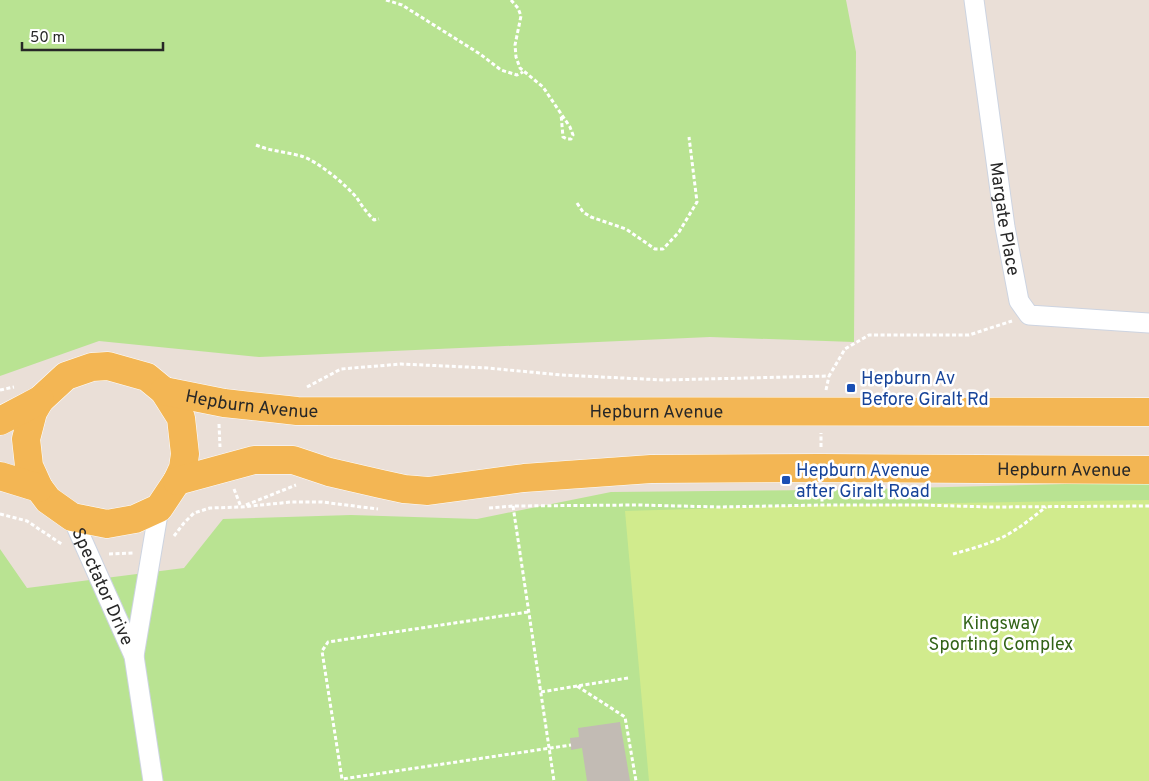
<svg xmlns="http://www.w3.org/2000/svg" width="1149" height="781" font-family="Overpass,sans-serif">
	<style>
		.green { fill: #b9e392 }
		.pitch { fill: #d1eb8d }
		.building { fill: #c2bbb4 }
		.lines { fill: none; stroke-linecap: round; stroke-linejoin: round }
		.street-casing { stroke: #cdd4e1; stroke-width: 21 }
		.primary-casing { stroke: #fff; stroke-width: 29 }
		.path { stroke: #fff; stroke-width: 3; stroke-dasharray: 4 2.5; stroke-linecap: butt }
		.street { stroke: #fff; stroke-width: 19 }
		.primary { stroke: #f3b654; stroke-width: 28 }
		.transit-dot { fill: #1a4fb4; stroke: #fff; stroke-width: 2 }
		.labels { text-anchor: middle; stroke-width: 5; stroke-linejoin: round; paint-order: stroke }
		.street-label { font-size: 18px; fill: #272727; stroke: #fff }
		.transit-label { font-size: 18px; fill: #164399; stroke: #fff; text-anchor: start }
		.park-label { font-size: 18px; fill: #326317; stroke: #fff }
	</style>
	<rect width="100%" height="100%" fill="#eadfd7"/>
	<path class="green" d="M0,0H846L856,52L854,342L710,337L259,357L99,341L0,376Z
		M1149,482V781H0V549L27,588L184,568L223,519L351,515L477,519L611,492L830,490Z"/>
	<path class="pitch" d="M1149,500V781H649L625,511L822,505Z"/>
	<path class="building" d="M620,722L630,781H587L582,748L571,750L570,738L579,737L578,728Z"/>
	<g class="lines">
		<g class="street-casing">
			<g id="street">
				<path id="s1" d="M974,0L1005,227L1019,301L1029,315L1149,323"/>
				<path id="s2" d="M72,517L134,656L153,781"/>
				<path d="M134,656L159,508"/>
			</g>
		</g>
		<g class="primary-casing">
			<g id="primary">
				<path d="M108,366L147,377L164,391L181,418L185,454L183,468L177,481L159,508L135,519L107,524L72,517L48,500L39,488L29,466L26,439L33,412L40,400L66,376L92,367Z"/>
				<path id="s3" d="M164,391L224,403L297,411L1149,412"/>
				<path d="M0,421L40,400"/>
				<path d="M0,476L39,488"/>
				<path id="s4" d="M177,481L254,460H293L329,472L381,484L404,489L428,491L524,478L651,469L821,468L1149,470"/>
			</g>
		</g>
		<path class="path" d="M386,0L402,5L480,54L501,70L517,75L523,72
			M511,0L518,8L521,16L515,45L516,57L520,68L543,87L570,127L573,135L571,139H567L563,137L561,114
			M256,145C270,151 286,152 301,156C318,161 346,185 357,198C362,206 367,213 374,220L379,219
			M577,203L583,212L591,217L626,229L655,249H663L679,232L697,202L689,137
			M307,387L341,369L401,364L488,368L561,375L664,380L829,376L845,349L869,335H969L1012,321
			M0,390L14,387
			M826,390L829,376
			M219,424L220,447
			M821,447V433
			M234,489L241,507
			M822,491V505
			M246,505L296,485
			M513,506L554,781
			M489,508L513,506L638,505L720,507L822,505H921L990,507L1149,506
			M0,514L27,521L63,545
			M174,536L184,523L194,513L210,508L241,507L291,502H322L378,509
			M109,554L133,553
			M953,554C971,549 989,544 1005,536C1020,528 1033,517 1046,507
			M528,612L328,642L322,651L342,779L571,745
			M628,678L577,686L625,717L636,781
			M541,692L577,686"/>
		<use href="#street" class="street"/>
		<use href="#primary" class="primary"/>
	</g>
	<g class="transit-dot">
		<rect x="846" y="383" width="10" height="10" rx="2.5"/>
		<rect x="781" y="475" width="10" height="10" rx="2.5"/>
	</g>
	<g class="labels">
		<g class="street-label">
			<text dy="6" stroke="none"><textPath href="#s1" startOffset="221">Margate Place</textPath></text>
			<text dy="6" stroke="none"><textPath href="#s3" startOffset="89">Hepburn Avenue</textPath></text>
			<text dy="6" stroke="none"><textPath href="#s3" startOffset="494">Hepburn Avenue</textPath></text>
			<text dy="6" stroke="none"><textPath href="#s4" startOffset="895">Hepburn Avenue</textPath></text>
			<text dy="6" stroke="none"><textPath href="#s2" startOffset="76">Spectator Drive</textPath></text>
		</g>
		<g class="transit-label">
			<text x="861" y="384">Hepburn Av<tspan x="861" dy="21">Before Giralt Rd</tspan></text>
			<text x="796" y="476">Hepburn Avenue<tspan x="796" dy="21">after Giralt Road</tspan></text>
		</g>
		<g class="park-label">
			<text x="1001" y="629">Kingsway<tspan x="1001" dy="21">Sporting Complex</tspan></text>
		</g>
	</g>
	<path d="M22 42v8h141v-8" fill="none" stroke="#272727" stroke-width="2.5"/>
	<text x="30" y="42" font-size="15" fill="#272727" stroke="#ffffff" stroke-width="4" paint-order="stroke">50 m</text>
</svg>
